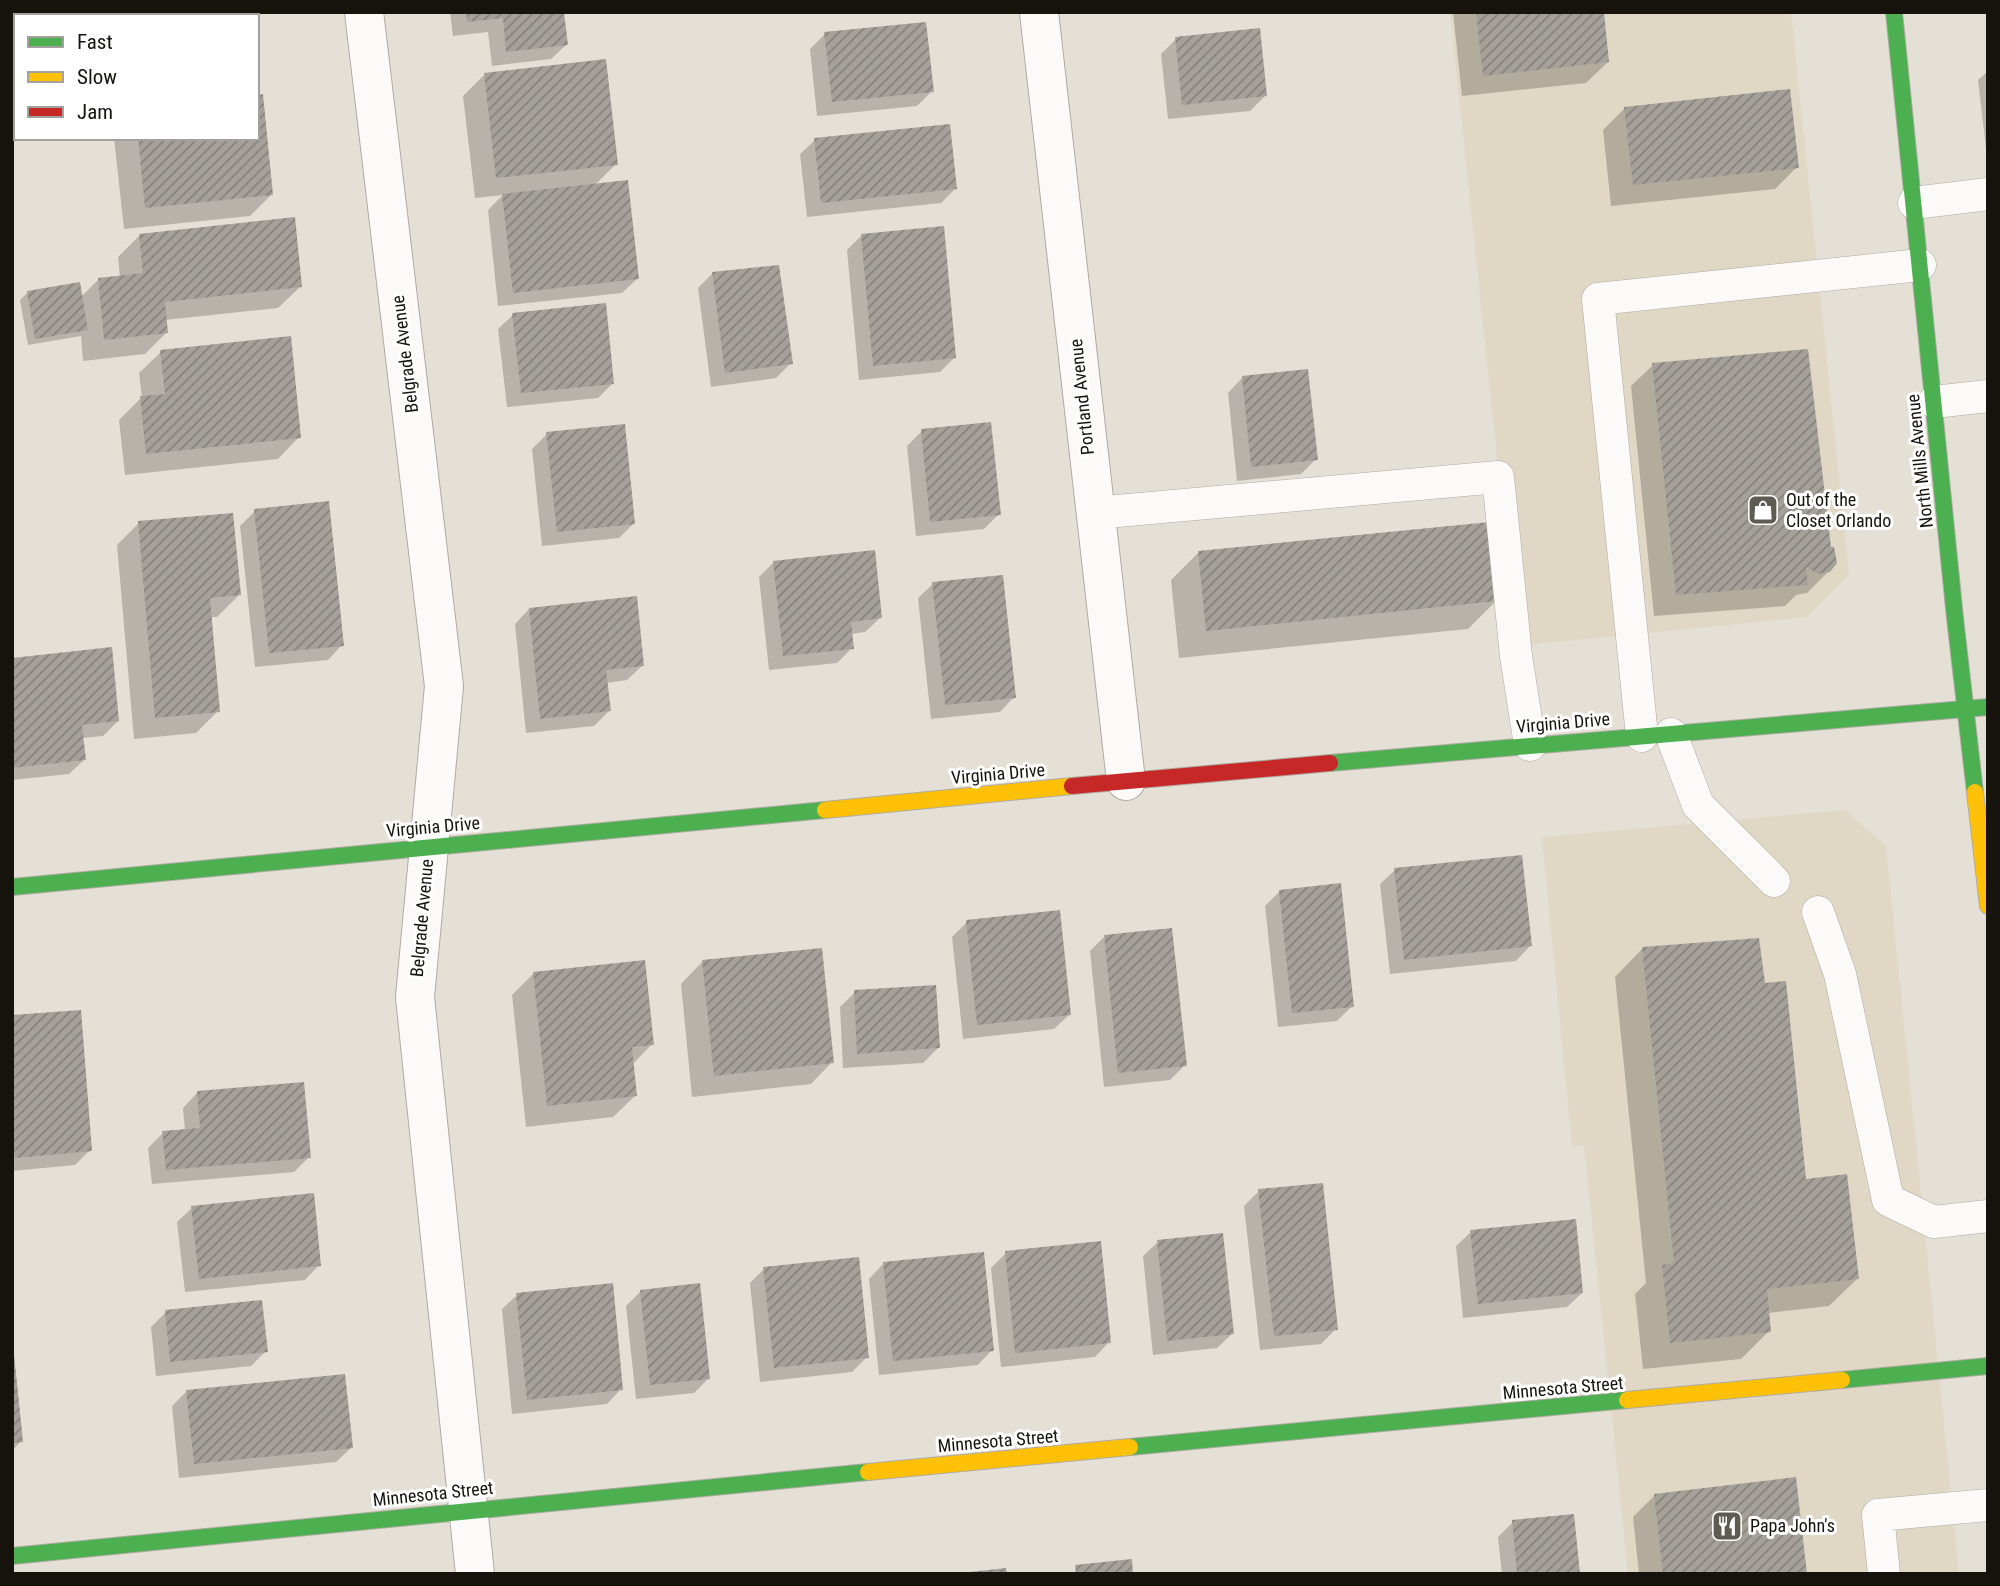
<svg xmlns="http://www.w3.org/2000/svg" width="2000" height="1586" font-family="'Roboto Condensed',sans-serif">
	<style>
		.built { fill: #e0d7c5 }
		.shadow { fill: #0003 }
		.building { fill: url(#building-hatch) }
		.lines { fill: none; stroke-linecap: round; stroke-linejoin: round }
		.lane-casing { stroke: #afaba3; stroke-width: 33 }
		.street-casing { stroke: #afaba3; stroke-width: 40 }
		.fast-casing { stroke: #afaba3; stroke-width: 18 }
		.slow-casing { stroke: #afaba3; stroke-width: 18 }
		.jam-casing { stroke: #afaba3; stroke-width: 18 }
		.lane { stroke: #fbfaf9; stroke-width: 32 }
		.street { stroke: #fbfaf9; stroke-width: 38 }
		.fast { stroke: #4caf50; stroke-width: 16 }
		.slow { stroke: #ffc107; stroke-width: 16 }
		.jam { stroke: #c62828; stroke-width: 16 }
		.labels { text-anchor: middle; stroke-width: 6; stroke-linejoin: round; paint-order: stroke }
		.street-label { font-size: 18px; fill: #16130d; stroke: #fff }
		.poi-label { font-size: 18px; fill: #16130d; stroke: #fff; text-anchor: start }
	</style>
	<defs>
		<pattern id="building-hatch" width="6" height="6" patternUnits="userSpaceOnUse" patternTransform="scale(1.75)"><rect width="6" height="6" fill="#a5a19a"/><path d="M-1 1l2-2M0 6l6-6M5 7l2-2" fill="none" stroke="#85827c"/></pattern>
	</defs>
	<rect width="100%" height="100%" fill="#e5e0d6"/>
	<path class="built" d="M1450,12H1791L1849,575L1807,617L1517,646Z
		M1845,810L1886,846L1959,1574H1628L1584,1145L1572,1146L1542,837Z"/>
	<path class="shadow" d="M124,12H252L253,16H124Z
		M450,12H563L566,45L551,59L492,66L488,32L453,36Z
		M1453,12H1602L1608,62L1586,83L1462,96Z
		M825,34L932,91L917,106L817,116L810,49Z
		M1176,39L1265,96L1250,111L1168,119L1161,54Z
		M1988,71V165L1978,80Z
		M485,74L616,164L594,186L637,279L622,293L498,306L488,210L503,195L475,198L463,96Z
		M1625,108L1797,167L1775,189L1611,206L1603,130Z
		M114,138H257L272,194L250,216L124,229Z
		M815,140L955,189L941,203L807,217L800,154Z
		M140,235L300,287L278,308L165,320L167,332L145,354L83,361L81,336L28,345L20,300L27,293L80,298L99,279L120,277L118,257Z
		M862,235L954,358L940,372L859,380L847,250Z
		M713,273L791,363L776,378L711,387L698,288Z
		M513,315L613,383L598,398L507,407L498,329Z
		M161,352L299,437L278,459L125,475L119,420L142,397L139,373Z
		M1653,365L1829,571L1807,593L1796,595L1785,606L1654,616L1631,386Z
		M1242,378L1316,459L1301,474L1237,481L1228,393Z
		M922,431L999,514L984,529L916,536L907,446Z
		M547,434L634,523L619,538L542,546L532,449Z
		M255,511L342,645L328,660L255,667L240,526Z
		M139,523L239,595L217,617H210L218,711L196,733L134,739L117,545Z
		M1199,552L1496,601L1468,629L1179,658L1171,580Z
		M774,562L880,618L865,632L851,634L852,648L837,663L769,670L759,577Z
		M933,584L1014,697L1000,712L931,719L918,598Z
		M529,609L642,666L627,680L606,683L609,711L594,726L526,733L515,624Z
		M12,659L118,721L103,736L82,738L84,760L69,774L12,780Z
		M1395,870L1530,946L1516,961L1390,974L1380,884Z
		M1280,891L1352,1006L1337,1021L1278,1027L1265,906Z
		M967,922L1069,1015L1054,1029L963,1039L952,937Z
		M1104,937L1185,1065L1170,1080L1104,1087L1090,951Z
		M1642,949L1763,985L1804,1181L1857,1279L1829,1306L1768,1313L1769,1331L1741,1359L1643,1369L1635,1294L1646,1283L1615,977Z
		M702,962L832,1062L811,1084L692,1097L681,984Z
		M534,973L652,1044L632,1065L635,1096L613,1117L526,1127L512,995Z
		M855,992L938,1048L923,1063L843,1068L840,1007Z
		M12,1017L90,1150L75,1165L12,1171Z
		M197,1093L309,1157L294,1172L152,1184L148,1148L163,1133L185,1131L183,1108Z
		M1259,1191L1336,1329L1321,1344L1260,1350L1244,1206Z
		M192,1208L319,1265L305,1280L185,1292L177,1222Z
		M1471,1232L1582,1293L1567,1307L1463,1318L1456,1246Z
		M1158,1242L1232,1334L1217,1348L1153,1355L1143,1256Z
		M1006,1253L1109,1342L1095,1357L1001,1367L991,1268Z
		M883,1264L992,1350L978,1365L879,1375L869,1279Z
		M764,1269L867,1357L852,1372L760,1382L750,1283Z
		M641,1291L709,1378L694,1393L636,1399L626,1306Z
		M517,1295L621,1389L607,1404L512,1414L502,1309Z
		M166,1312L266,1351L251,1366L156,1376L151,1327Z
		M12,1354L21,1441L12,1451Z
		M187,1391L351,1448L336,1462L179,1478L172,1406Z
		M1655,1495L1805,1574H1639L1633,1517Z
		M1513,1522L1579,1574H1502L1498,1537Z"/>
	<path class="building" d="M139,12H254L255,16H140Z
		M466,12H564L568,45L506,52L503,18L467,22Z
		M1476,12H1604L1609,62L1483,76Z
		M926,22L934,92L832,102L824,32Z
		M1260,28L1267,96L1182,105L1175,37Z
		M606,59L618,165L496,178L484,73Z
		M1790,89L1799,168L1633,185L1624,107Z
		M263,94L273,195L145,208L138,138H257V95Z
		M950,124L957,189L821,203L814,138Z
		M628,180L639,279L513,293L502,194Z
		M295,217L302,287L165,302L168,333L104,340L98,278L143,273L139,234Z
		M944,226L956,358L873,366L861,234Z
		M779,265L793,364L725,373L712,272Z
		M80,282L88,330L35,339L27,291Z
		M606,303L614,384L521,393L512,313Z
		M291,336L301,438L146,454L140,396L165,394L160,350Z
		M1808,349L1831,547H1834L1837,563L1830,572L1818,574L1806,567L1808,585L1676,595L1652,363Z
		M1308,369L1318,460L1251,467L1242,376Z
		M991,422L1001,515L930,522L921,429Z
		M625,424L635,524L557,532L546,432Z
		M329,501L344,646L269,653L254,509Z
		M233,513L241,595L210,598L220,712L155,718L138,521Z
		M1490,522L1497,601L1206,631L1198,551Z
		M875,550L882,618L851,622L854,649L783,656L773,561Z
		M1003,575L1016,698L945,705L932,582Z
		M637,596L644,666L606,670L611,711L540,719L529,608Z
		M112,647L119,721L82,725L86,760L12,768V658Z
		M1522,855L1532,946L1404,960L1394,868Z
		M1341,883L1354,1007L1292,1013L1279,890Z
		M1060,910L1071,1015L977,1025L966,920Z
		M1172,928L1187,1066L1118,1073L1104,935Z
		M1759,938L1765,983L1786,981L1806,1179L1847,1174L1859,1279L1767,1289L1771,1332L1670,1343L1662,1265L1674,1263L1642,947Z
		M822,948L834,1063L714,1076L702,960Z
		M645,960L654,1045L632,1047L637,1096L547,1106L533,972Z
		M936,985L940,1048L857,1054L854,990Z
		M81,1010L92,1151L15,1158L12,1129V1015Z
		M304,1082L311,1158L166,1170L162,1131L200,1128L197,1091Z
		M1323,1183L1338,1330L1274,1336L1258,1189Z
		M314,1193L321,1266L199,1279L191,1206Z
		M1576,1219L1583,1293L1478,1304L1470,1230Z
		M1223,1233L1234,1334L1167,1341L1157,1240Z
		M1101,1241L1111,1343L1015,1353L1005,1251Z
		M984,1252L994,1351L893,1361L883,1262Z
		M859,1257L869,1358L774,1368L763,1267Z
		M613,1283L623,1390L527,1400L516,1293Z
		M700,1283L710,1379L650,1385L640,1290Z
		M262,1300L268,1352L170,1362L165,1310Z
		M12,1354H14L23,1442L12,1443Z
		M345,1374L353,1448L194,1464L186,1390Z
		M1796,1477L1807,1574H1663L1654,1494Z
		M1574,1514L1580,1574H1517L1512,1520Z
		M1132,1559L1133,1574H1076L1075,1565Z
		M1006,1568L1007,1574H969V1572Z"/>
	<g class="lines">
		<g class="lane-casing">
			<path id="lane" d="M1914,203L1988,194
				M1934,402L1988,396
				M1095,513L1498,477L1516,656L1530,745
				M1671,734L1698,805L1774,881
				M1642,736L1598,299L1920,265
				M1818,912L1840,974L1888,1200L1934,1222L1988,1216
				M1884,1574L1878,1515L1988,1505"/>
		</g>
		<g class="street-casing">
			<path id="street" d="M364,12L444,686L415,997L475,1574
				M1039,12L1126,781"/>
		</g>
		<g class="fast-casing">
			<path id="fast" d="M1894,12L1955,618L1975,792
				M1330,763L1988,707
				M12,887L825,810
				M1842,1380L1988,1366
				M1130,1447L1627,1400
				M12,1556L868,1472"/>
		</g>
		<g class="slow-casing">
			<path id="slow" d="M1975,792L1988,906
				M825,810L1072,786
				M1627,1400L1842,1380
				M868,1472L1130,1447"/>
		</g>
		<g class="jam-casing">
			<path id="jam" d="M1072,786L1330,763"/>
		</g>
		<use href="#lane" class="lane"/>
		<use href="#street" class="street"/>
		<use href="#fast" class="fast"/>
		<use href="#slow" class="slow"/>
		<use href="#jam" class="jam"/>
	</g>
	<defs>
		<g id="shop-square" transform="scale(1.575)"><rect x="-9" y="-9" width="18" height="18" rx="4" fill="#5e5b53" stroke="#fff"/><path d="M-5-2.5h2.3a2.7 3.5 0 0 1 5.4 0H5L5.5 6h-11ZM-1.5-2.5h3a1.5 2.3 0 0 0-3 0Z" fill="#fff"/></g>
		<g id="restaurant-square" transform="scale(1.575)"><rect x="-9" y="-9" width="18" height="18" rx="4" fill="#5e5b53" stroke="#fff"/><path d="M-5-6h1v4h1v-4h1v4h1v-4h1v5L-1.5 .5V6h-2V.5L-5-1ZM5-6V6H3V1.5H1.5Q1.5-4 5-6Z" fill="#fff"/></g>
	</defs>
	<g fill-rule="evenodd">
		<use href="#shop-square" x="1763" y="510"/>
		<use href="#restaurant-square" x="1727" y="1526"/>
	</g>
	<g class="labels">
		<g class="street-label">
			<text transform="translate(405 354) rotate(-97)" y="6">Belgrade Avenue</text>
			<text transform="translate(1082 397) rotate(-96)" y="6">Portland Avenue</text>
			<text transform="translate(1920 461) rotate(-96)" y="6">North Mills Avenue</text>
			<text transform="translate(1563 723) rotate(-5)" y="6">Virginia Drive</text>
			<text transform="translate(998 774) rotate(-5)" y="6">Virginia Drive</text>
			<text transform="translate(433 827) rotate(-5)" y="6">Virginia Drive</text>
			<text transform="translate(422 918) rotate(-85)" y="6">Belgrade Avenue</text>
			<text transform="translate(1563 1388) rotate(-5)" y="6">Minnesota Street</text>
			<text transform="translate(998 1441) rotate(-5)" y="6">Minnesota Street</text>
			<text transform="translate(433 1494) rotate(-6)" y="6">Minnesota Street</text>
		</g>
		<g class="poi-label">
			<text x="1786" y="506">Out of the<tspan x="1786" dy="21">Closet Orlando</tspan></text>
			<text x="1750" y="1532">Papa John's</text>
		</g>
	</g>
	<rect width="2000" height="1586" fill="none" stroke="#16130d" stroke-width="28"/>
	<rect x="14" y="14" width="245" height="126" fill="#ffffff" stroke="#a2a19e" stroke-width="2"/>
	<rect x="28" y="37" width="35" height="10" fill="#4caf50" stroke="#a2a19e" stroke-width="2"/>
	<text x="77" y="49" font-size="21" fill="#16130d">Fast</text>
	<rect x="28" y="72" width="35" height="10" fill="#ffc107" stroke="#a2a19e" stroke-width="2"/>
	<text x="77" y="84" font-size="21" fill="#16130d">Slow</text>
	<rect x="28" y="107" width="35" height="10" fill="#c62828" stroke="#a2a19e" stroke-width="2"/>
	<text x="77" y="119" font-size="21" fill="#16130d">Jam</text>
</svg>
